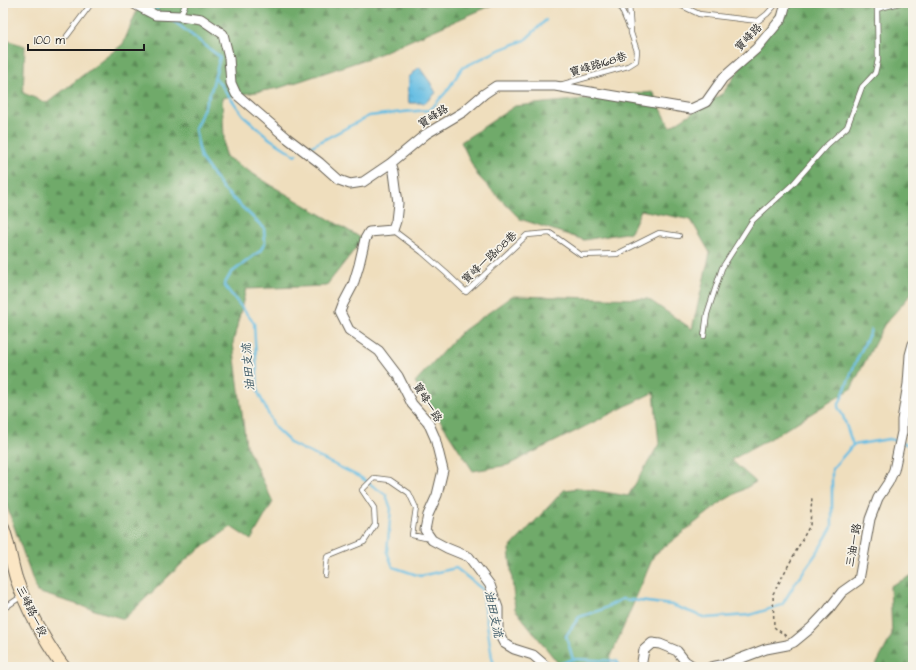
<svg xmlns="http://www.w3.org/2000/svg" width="916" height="670" font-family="'Architects Daughter','LXGW WenKai TC',sans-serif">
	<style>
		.forest { fill: url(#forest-firs); stroke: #466343 }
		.water { fill: url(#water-ripples); stroke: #406c80 }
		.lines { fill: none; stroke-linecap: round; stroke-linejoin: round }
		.stream { stroke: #65bde3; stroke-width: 2.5 }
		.lane-casing { stroke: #666054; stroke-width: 6 }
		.street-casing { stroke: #666054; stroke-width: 11 }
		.secondary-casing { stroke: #666054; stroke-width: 14 }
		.path { stroke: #666054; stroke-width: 1.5; stroke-dasharray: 3 3; stroke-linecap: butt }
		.lane { stroke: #fff; stroke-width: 4.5 }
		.street { stroke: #fff; stroke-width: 9 }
		.secondary { stroke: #fbe6c4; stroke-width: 12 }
		.labels { text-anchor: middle; stroke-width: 3.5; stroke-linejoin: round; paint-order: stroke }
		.street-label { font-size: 11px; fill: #1c1c1c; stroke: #f7f3e8 }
		.water-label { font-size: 12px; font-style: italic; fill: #365462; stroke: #f7f3e8 }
	</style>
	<defs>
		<pattern id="forest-firs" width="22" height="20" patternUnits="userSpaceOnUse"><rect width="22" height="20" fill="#70aa6a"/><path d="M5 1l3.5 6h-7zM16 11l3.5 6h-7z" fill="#5b8a56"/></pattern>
		<pattern id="water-ripples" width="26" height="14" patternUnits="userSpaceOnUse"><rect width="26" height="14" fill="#65bde3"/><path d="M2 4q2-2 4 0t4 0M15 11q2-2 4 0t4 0" fill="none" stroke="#57a2c2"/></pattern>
	</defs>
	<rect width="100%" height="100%" fill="#f7f3e8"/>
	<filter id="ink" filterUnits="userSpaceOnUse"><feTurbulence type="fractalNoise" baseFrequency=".025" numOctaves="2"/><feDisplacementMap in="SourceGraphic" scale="8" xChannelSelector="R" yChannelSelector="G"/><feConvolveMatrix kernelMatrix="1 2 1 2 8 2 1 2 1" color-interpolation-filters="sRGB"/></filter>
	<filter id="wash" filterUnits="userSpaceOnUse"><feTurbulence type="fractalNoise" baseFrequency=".012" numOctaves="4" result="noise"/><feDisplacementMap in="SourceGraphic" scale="16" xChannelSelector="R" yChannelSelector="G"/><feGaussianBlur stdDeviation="0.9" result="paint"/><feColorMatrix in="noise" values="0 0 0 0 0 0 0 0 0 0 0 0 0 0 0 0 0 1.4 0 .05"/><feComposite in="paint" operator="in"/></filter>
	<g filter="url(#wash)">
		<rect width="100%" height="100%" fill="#efdebd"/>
		<path class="forest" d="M140,3H497L372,57L279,88L222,98L225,156L274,187L363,239L326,286L246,289L233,343L246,445L273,502L251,540L231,527L190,556L124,619L37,592L3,495L5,467L3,466V39L25,46L23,93L47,103L123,44Z
			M784,3H865L869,7L874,3H913V292L884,325L851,389L770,439L731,460L756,482L723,501L654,555L609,661L612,667H561L515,609L509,549L564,490L580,488L628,496L659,444L654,392L508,465L473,471L415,382L460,333L512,296L648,299L692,329L710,253L691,220L641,210L631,232L584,240L520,219L477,175L461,142L515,106L653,92L670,127L723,93Z
			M913,575V667H875L892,635L890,586Z"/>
		<path class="water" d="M419,67L430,82L436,93L425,103H409L408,94L409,77Z"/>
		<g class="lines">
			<path class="stream" d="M151,3L157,9
				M175,22L220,57L211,91L195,129L201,158L223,189L264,228L265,243L260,251L231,273L224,285L254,323L258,392L275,428L292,444L360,477L386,495L391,509L387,552L393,567L420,576L456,568L482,589L492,658L495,667
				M215,77L243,115L270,139L295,155L297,154
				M310,147L369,116L403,112L430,110L447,91L462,68L499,50L525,40L546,20
				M902,443L913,446
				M853,445L843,416L838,407L854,366L871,330
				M573,659L566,636L579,617L601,610L622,599L672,605L706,618L750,615L782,605L796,582L818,551L832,527V469L853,445L889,439L897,441
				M552,667L573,659L617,661L620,667"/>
		</g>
	</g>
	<g filter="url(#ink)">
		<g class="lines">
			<g class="lane-casing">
				<path id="lane" d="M619,3L629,27
					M676,3L699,14L758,21L767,14L777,3
					M180,16L186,3
					M67,36L88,8L91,3
					M560,85L628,66L636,61L637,51L631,33L629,3
					M393,230L422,252L446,273L466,292L527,235L550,233L581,255L617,254L659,233L679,236
					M704,336L707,314L722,268L752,221L793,184L827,145L847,127L862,87L875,73L878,60L877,9L899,3
					M325,575L327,557L364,542L375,525L374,508L362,490L374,478L390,480L409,493L416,508L412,535L430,539
					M3,609L22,596"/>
			</g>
			<g class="street-casing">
				<path id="street" d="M135,3L136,5L155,15L180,16L201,19L223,34L229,58L231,83L236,94L287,138L320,163L339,180L350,184L363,182L391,163L426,134L463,112L484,94L496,86H555L691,109L706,102L723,78L756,49L782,18L786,3
					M391,163L394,172L398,203L396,221L393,230L369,232L365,239L359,265L353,285L343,304L340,312L349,330L379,351L398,376L412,404L428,422L435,438L443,470L437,495L428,515L425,530L432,540L447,548L469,557L490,585L498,608V632L504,643L514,649L533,655L547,667
					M641,667L644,650L652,643L660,644L677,651L685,661L694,667
					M711,667L726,664L766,649L787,645L794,642L811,628L828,610L842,592L859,580L870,519L878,498L888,483L894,470L902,432V420L908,384L910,355L913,344"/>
			</g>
			<g class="secondary-casing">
				<path id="secondary" d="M3,528C9,544 11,561 16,578C24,602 35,623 48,644C53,652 58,660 64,667"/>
			</g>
			<path class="path" d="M786,636L774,627L773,594L810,525L812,497"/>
			<use href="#lane" class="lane"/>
			<use href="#street" class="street"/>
			<use href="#secondary" class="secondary"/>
		</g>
	</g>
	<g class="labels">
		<g class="street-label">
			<text transform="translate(748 37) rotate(-46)" y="4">寶峰路</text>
			<text transform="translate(598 64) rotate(-17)" y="4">寶峰路168巷</text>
			<text transform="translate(433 116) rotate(-33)" y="4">寶峰路</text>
			<text transform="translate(489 257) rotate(-43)" y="4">寶峰一路108巷</text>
			<text transform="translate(428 402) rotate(58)" y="4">寶峰一路</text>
			<text transform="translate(853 545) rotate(-80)" y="4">三油一路</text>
			<text transform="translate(32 611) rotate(64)" y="4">三峰路一段</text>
		</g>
		<g class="water-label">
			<text transform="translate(248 367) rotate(-95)" y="4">油田支流</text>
			<text transform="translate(494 614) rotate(78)" y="4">油田支流</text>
		</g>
	</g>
	<rect width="916" height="670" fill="none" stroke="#f7f3e8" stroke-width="16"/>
	<path d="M28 44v6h116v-6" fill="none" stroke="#1c1c1c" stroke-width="2"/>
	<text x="34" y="44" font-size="12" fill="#1c1c1c" stroke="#f7f3e8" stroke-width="3" paint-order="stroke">100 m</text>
</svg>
